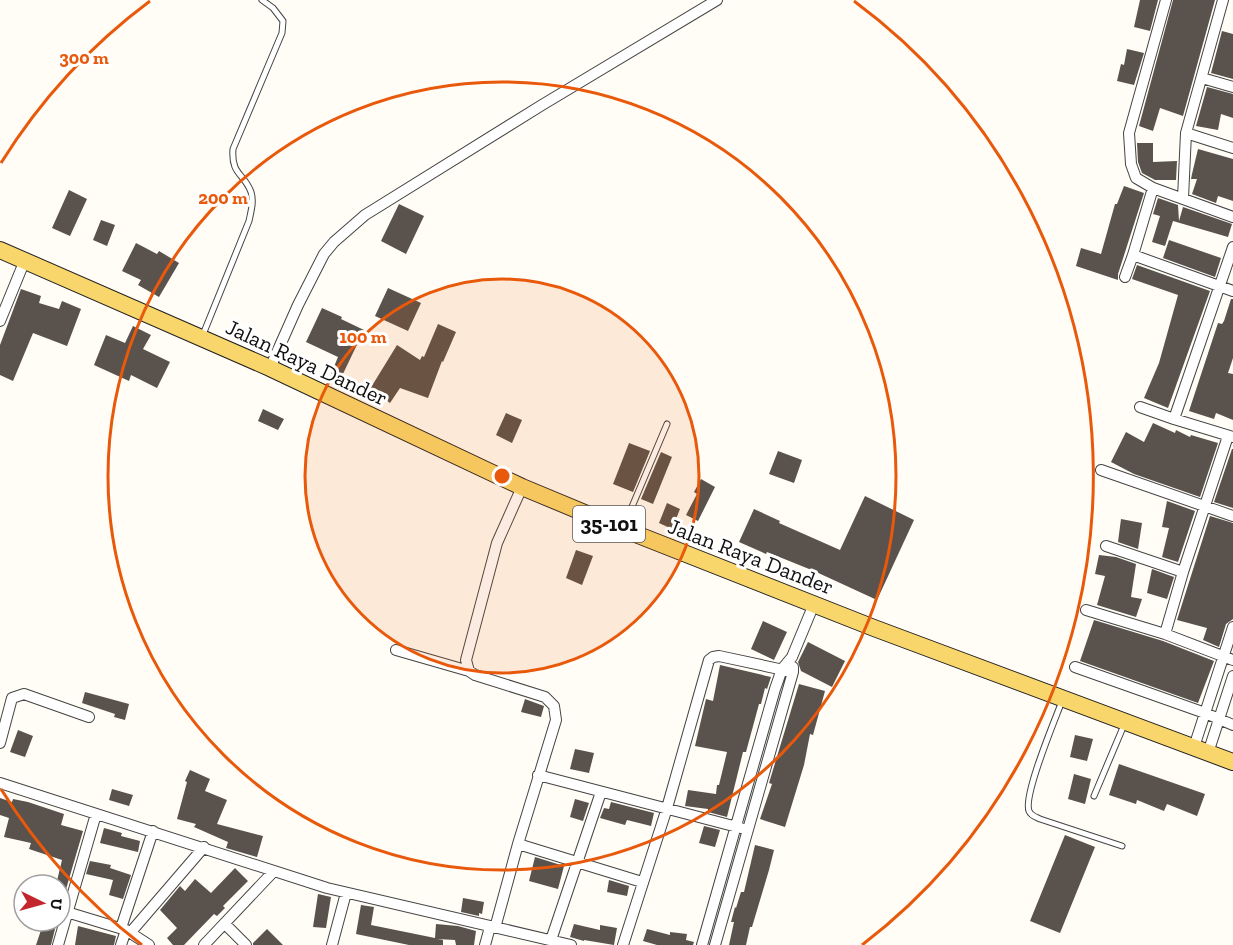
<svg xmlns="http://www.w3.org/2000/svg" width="1233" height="945" font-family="'Zilla Slab',serif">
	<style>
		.building { fill: #5a524d }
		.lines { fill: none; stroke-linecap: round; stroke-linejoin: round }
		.lane-casing { stroke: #444; stroke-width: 7 }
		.street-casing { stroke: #444; stroke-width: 12 }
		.primary-casing { stroke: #222; stroke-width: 18 }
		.lane { stroke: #fff; stroke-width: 5 }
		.street { stroke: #fff; stroke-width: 10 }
		.primary { stroke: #f9d66b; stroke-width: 16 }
		.ring { fill: none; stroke: #e8590c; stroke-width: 3 }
		.labels { text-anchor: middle; stroke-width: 6; stroke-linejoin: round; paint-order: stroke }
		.shield { fill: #fff; stroke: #585858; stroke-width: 1.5 }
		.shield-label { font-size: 21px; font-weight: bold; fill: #111 }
		.street-label { font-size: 22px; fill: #111; stroke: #fff }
		.centre { fill: #e8590c; stroke: #fff; stroke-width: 3 }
		.ring-label { font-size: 18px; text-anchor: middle; font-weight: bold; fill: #e8590c; stroke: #fff; stroke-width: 6; stroke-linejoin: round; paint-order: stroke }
	</style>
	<rect width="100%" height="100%" fill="#fffdf5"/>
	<path class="building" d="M1140,0H1158L1150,31L1134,27Z
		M1173,0H1215L1183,116L1160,108L1153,131L1139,126Z
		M1222,31L1233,34V79L1211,73Z
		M1127,49L1144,53L1134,85L1117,81L1121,64L1124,65Z
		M1207,87L1233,94V118L1221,114L1218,130L1196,126Z
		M1137,143H1153V162L1177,161L1176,180H1155L1142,173L1138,162Z
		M1198,149L1233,159V201L1218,196L1216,203L1192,194L1197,179H1191L1192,174Z
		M1124,186L1144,193L1118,274V280L1076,266L1081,248L1101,254L1115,204H1117Z
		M69,190L87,199L70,236L52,228Z
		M1158,198L1178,205L1179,221L1183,207L1232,224L1228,237L1173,221L1165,246L1152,242L1160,216L1153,214Z
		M399,204L424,216L406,254L381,241Z
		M101,220L115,225L107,246L93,240Z
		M1169,240L1221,258L1215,277L1163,258Z
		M136,243L157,254L159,251L179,263L159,297L138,285L141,280L122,271Z
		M1137,265L1210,291L1168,408L1144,398L1159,363L1178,295L1132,279Z
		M388,288L421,303L408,331L375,316Z
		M21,289L41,296L39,303L59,309L62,301L81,309L67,346L33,333L13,381L0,375V345Z
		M1231,299H1233V358L1228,373L1233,374V420L1216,413L1214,419L1189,411L1218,323L1222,324L1224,321Z
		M322,308L342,317L341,319L364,330L341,378L331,374L338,357L306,342Z
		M438,324L456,332L443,362L442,361L428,398L400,388L390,403L370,389L397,345L420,360L422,356L424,357Z
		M133,326L151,335L143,349L170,362L157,388L131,375L129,381L94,365L106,335L125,343Z
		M263,409L284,419L278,430L258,421Z
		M506,413L522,420L512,443L496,435Z
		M1153,423L1175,433L1176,430L1190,437L1191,435L1218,443L1200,497L1134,474L1111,462L1126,432L1144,442Z
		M629,443L650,451L633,492L613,484Z
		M1232,449H1233V508L1214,502Z
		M778,451L802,460L794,483L769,474Z
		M661,452L672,457L653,504L641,499Z
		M701,479L715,487L698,521L686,515L697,494L694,492Z
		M865,496L914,520L877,600L814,571L767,552L766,554L739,542L754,509L780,521L779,523L840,550Z
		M1167,501L1195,511L1178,562L1162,557L1169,528L1162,527Z
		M667,503L680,509L672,529L659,523Z
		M1210,516L1233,523V619L1226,624L1219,647L1203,640L1207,628L1177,620Z
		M1121,519L1142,523L1138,549L1118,542Z
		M576,550L593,556L582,585L566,578Z
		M1099,555L1116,557L1136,564L1131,597L1142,599L1136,617L1097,605L1105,576L1095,574Z
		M1152,569L1174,577L1167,599L1147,593Z
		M1094,620L1163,641L1214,661L1198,703L1080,661Z
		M763,621L787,632L774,660L751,649Z
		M808,642L845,661L832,687L801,671L798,662Z
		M720,665L771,677L767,689L765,688L761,704H759L746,752H743L727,817L708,812V809L685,806L688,790L716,794L717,785H719L727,752L695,746L706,699L713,701Z
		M799,684L825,691L813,735L810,734L804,765L785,827L760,819L772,784L769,783Z
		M85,692L129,704L125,720L114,717L115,714L82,703Z
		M525,699L544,706L541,717L521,712Z
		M18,730L33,736L25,757L10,752Z
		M1075,735L1093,739L1087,761L1070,757Z
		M575,749L594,753L589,773L570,769Z
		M1119,764L1205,794L1197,816L1167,804L1164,811L1137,800L1136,804L1109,795Z
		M190,770L210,779L205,791L227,800L217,824L263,836L257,857L226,848L228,842L194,827L196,824L177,819L187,782L185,781Z
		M1074,774L1091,779L1085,804L1068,799Z
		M112,789L133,795L129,806L109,800Z
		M0,798L12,802L13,799L28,802L64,814L61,825L83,831L62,903H60V885H56L62,860L29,849L31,843L4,837L9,818L0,815Z
		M575,799L589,803L583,821L570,817Z
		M611,802L654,813L651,826L627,820L625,825L600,818L604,808L609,809Z
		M704,826L720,830L715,847L699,843Z
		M104,828L122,833L121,836L140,841L138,852L100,843Z
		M1065,835L1095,847L1060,933L1030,921Z
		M755,845L774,850L769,870L752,927H750L746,945H729L734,922H731L735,907L736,908L741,892H744Z
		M535,857L564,866L558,889L529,881Z
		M90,861L111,865L110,868L131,875L123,899L109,895L113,880L86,874Z
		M235,868L248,881L223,906L225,908L217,916L214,914L184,945H173L167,938L177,928L160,910L180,886L185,891L195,879L211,893Z
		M609,880L629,886L627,896L607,892Z
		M318,894L331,897L326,928L313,927Z
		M463,898L484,902L482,914L479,913V916L461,912Z
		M361,905L374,907L371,925L435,938L436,924L458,926L476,931L474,945H456L455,940L437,939L443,940V945H409L356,934Z
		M44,921H57L51,945H36Z
		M574,924L600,930V925L617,928L614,945L584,940V941L570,937Z
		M78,926L116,936L114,945H75Z
		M267,929L283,945H253V943Z
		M647,929L670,935V932L687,934L686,940L694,942L693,945H657L643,941Z"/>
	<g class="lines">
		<g class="lane-casing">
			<path id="lane" d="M202,337L249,221C251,211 254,202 251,192C244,173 231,175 233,149L282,33L283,21L273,8L262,0
				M623,528L667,424
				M1062,701C1055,720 1023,795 1029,811C1031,816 1036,817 1040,819L1122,846
				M1094,796L1124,725"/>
		</g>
		<g class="street-casing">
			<path id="street" d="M1166,0L1129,133L1131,164L1136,178L1153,188L1233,217
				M1202,78L1233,87
				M1186,133L1233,148
				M1153,188L1133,255L1233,291
				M1183,198L1186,133L1223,0
				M1233,247L1174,419L1233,437
				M1125,277L1133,255
				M0,321L25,260
				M270,368L298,305L324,254L334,242L365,215L542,105L717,0
				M1140,407L1174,419
				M1101,470L1233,516
				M1106,546L1183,572
				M1086,610L1165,634L1233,660
				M1165,634L1183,572L1228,436
				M396,650L469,671
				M1075,667L1205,713L1233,725
				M0,743L12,698L24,694L89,717
				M1194,747L1233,627
				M1208,753L1233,676
				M538,775L741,828
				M0,783L327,888L571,945
				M518,844L642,882
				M60,910L126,930L149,945
				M225,924L246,945
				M121,928L153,831
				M495,928L518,844L556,720L554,706L545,697L475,675L469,671L466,660L497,543L522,487
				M130,933L204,847
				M551,940L601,792
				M58,945L96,814
				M121,945L126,930
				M204,945L274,871
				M332,945L346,893
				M485,945L490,927
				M623,945L667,808L709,660L713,657L719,656L793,672
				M702,945L775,689L782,669L792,657L814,604
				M715,945L793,672V667"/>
		</g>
		<g class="primary-casing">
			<path id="primary" d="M0,250L270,368L522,487L623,529L874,628L1233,762"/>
		</g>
		<use href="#lane" class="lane"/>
		<use href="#street" class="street"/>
		<use href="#primary" class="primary"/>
	</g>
	<circle cx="502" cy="476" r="197" fill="#e8590c" fill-opacity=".12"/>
	<g class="ring">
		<circle cx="502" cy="476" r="197"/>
		<circle cx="502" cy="476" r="394"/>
		<path d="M142 945A591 591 0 0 1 1 789M1 163A591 591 0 0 1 150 1M854 1A591 591 0 0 1 862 945"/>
	</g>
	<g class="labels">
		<rect class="shield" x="573" y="506" width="72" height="36" rx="4.5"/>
		<g class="shield-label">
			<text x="609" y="531">35-101</text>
		</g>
		<g class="street-label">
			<text transform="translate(307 362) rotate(25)" y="8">Jalan Raya Dander</text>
			<text transform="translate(751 556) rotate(21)" y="8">Jalan Raya Dander</text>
		</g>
	</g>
	<circle cx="502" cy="476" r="9" class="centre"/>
	<g class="ring-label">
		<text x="84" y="64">300 m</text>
		<text x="223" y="204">200 m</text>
		<text x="363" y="343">100 m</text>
	</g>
	<g transform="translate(42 903) rotate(95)"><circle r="28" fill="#ffffff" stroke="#a0a0a0" stroke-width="1.5"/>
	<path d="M0-4.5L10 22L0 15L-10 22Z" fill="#c4262e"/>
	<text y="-9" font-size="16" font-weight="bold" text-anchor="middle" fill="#111111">U</text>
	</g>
</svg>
